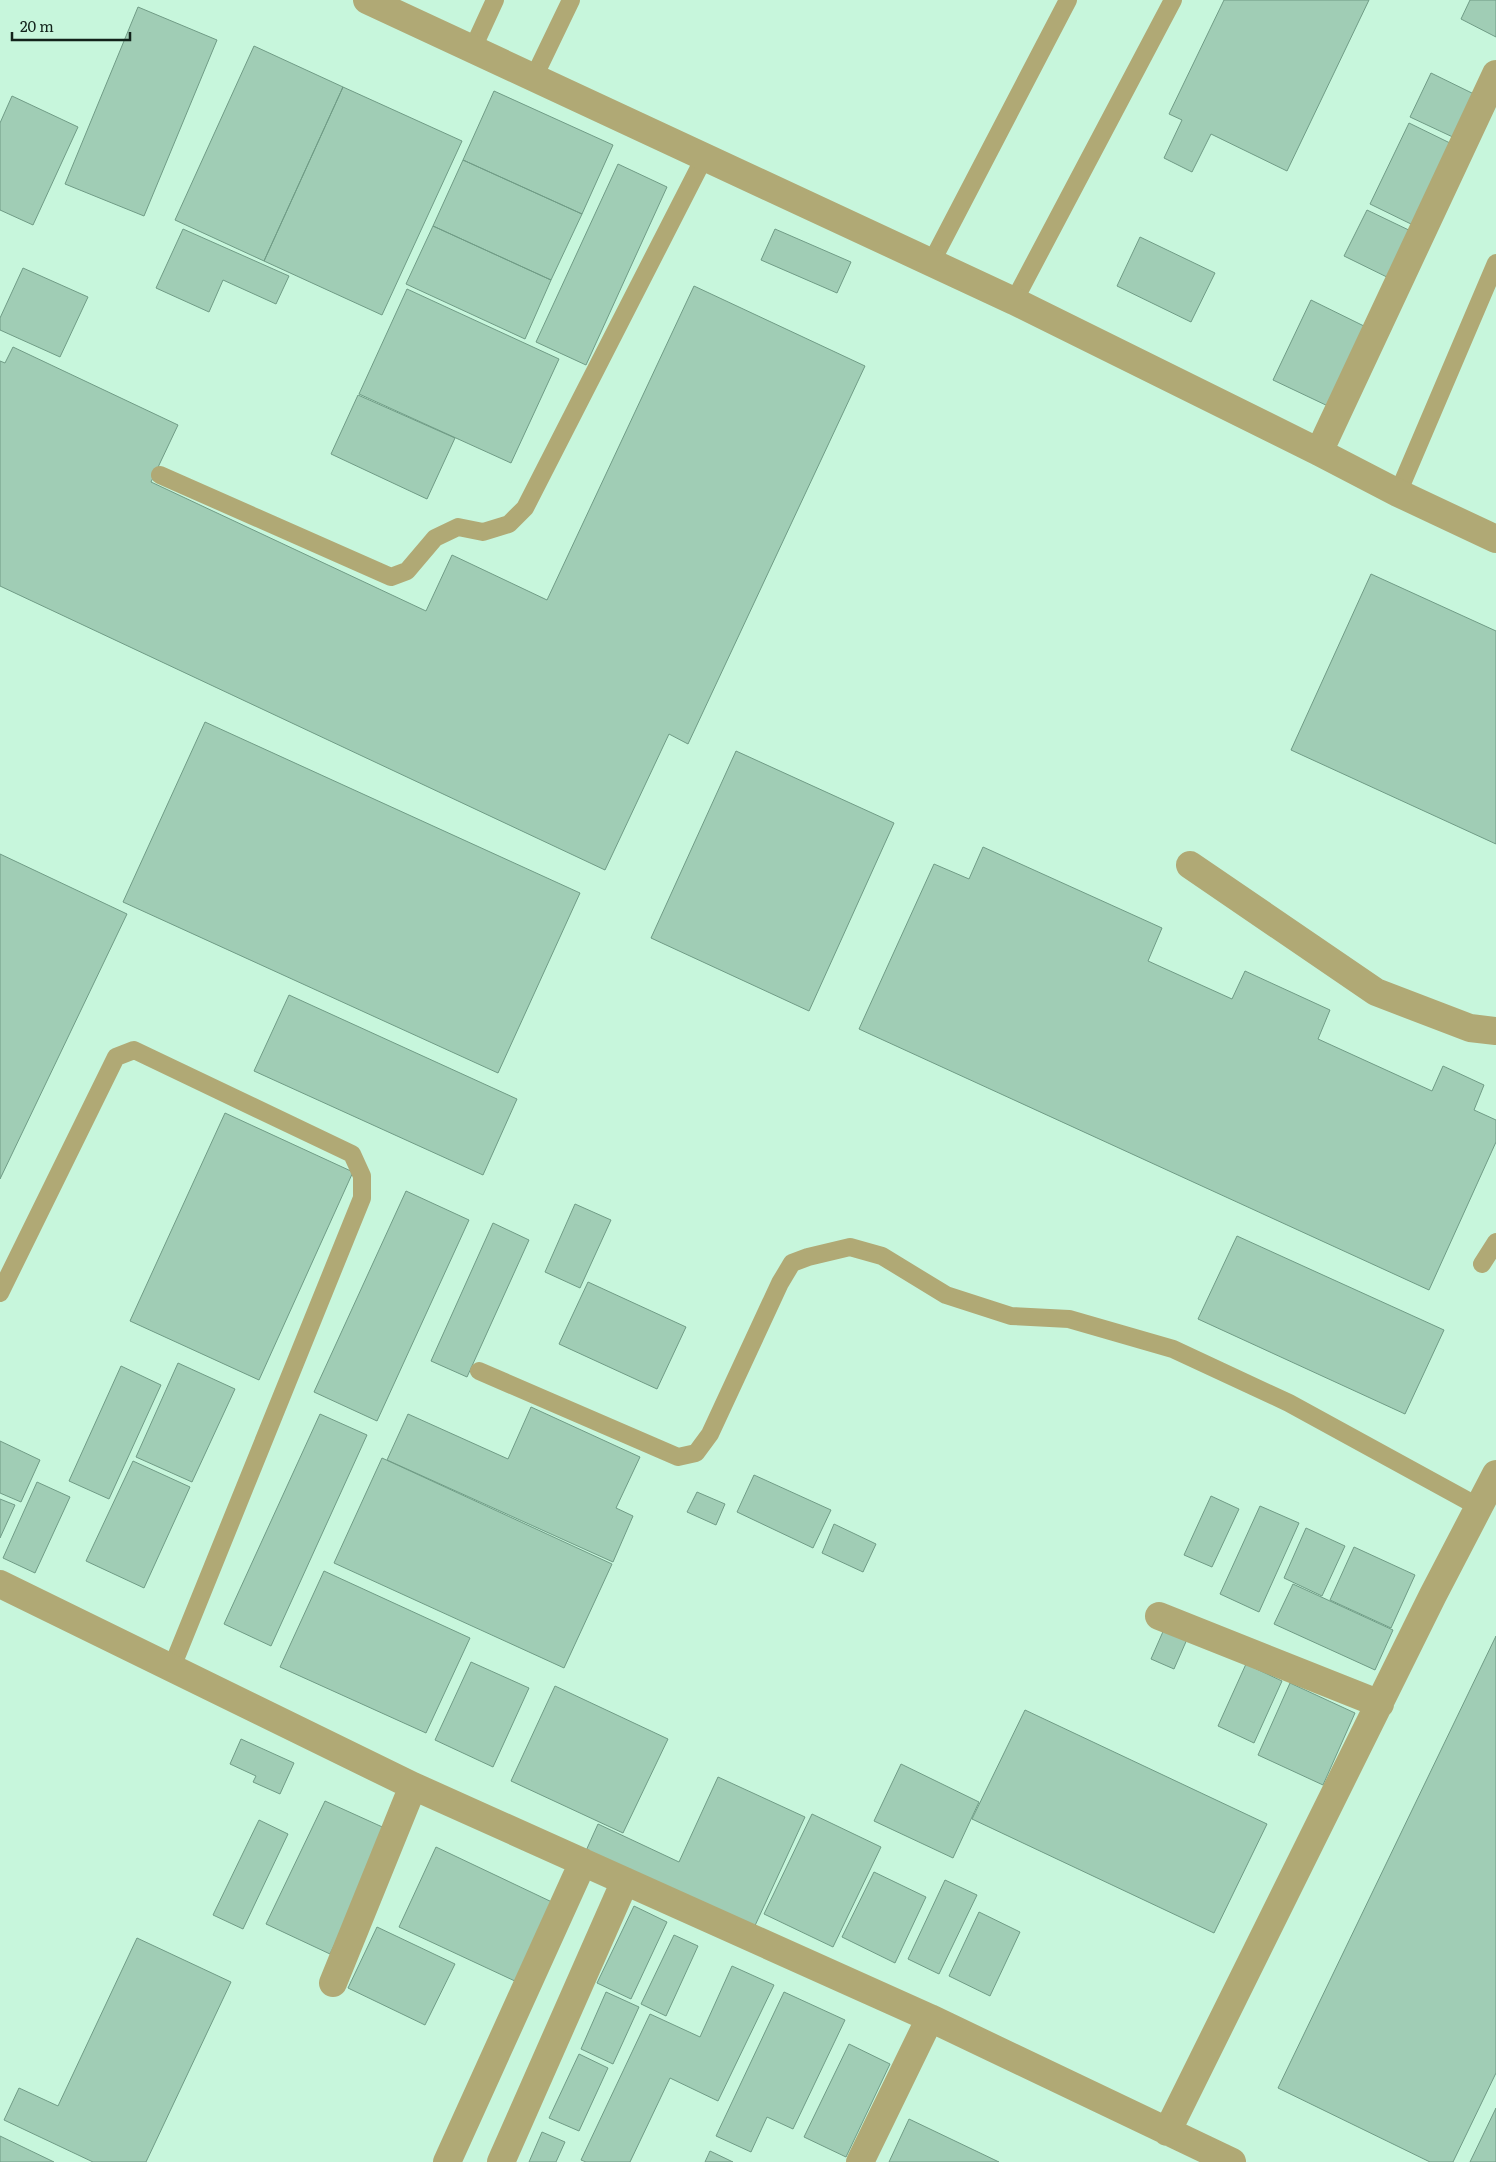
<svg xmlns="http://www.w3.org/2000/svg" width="1496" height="2162" font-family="Literata,serif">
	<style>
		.building { fill: #a0cdb5; stroke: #709c86 }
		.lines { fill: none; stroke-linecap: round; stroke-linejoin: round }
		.service { stroke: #b0a975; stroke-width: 18 }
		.minor { stroke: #b0a975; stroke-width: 28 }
	</style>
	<rect width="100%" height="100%" fill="#c7f6dc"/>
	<path class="building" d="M1224,0H1369L1287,171L1211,134L1192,172L1164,158L1182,120L1169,114Z
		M1470,0H1496V37L1461,19Z
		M138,7L217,40L144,216L65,184Z
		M254,46L343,87L264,261L175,220Z
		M1431,73L1478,96L1457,139L1410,117Z
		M343,87L462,141L382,315L264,261Z
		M494,91L613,145L582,214L463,160Z
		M12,96L78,127L33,225L0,210V123Z
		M1409,123L1452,144L1413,225L1370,204Z
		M463,160L582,214L551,280L433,226Z
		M618,164L667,187L586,365L536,342Z
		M1367,210L1417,234L1395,281L1344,256Z
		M433,226L551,280L525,339L406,284Z
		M183,229L289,276L276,304L223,280L209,312L156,288Z
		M775,229L851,262L837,293L761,260Z
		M1140,237L1215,273L1191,322L1117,286Z
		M23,268L88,297L60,357L0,330V318Z
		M694,286L865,366L688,744L669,734L605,870L0,586V361L5,363L13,347L178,425L151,482L426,611L452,555L547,600Z
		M407,289L559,359L511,463L359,394Z
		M1311,300L1368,328L1330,407L1273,380Z
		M358,395L455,438L427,499L331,454Z
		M1371,574L1496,631V844L1291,750Z
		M205,722L580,893L498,1073L123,902Z
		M736,751L894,823L809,1011L651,938Z
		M983,847L1162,928L1148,961L1232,999L1245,971L1330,1010L1318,1039L1432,1091L1443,1066L1484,1085L1474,1110L1496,1120V1142L1429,1290L859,1029L934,864L969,879Z
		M0,854L127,914L0,1179Z
		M289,995L517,1099L483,1175L254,1071Z
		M225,1113L353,1172L259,1380L130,1321Z
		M406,1191L469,1220L377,1421L314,1392Z
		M575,1204L611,1220L580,1288L545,1272Z
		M493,1223L529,1240L467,1377L431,1361Z
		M1237,1236L1444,1330L1405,1414L1198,1319Z
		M588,1282L686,1327L657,1389L559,1344Z
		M178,1363L235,1389L192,1482L136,1457Z
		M121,1366L161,1385L109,1499L69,1481Z
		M531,1407L640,1457L616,1508L633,1516L613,1562L387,1460L408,1414L508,1459Z
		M320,1414L367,1435L271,1646L224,1624Z
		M0,1441L40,1460L21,1502L0,1493Z
		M382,1458L612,1564L564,1668L334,1563Z
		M133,1461L190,1487L144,1588L86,1561Z
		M754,1475L831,1510L813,1548L737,1512Z
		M37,1482L70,1497L35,1573L3,1558Z
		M697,1492L725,1504L716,1525L687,1512Z
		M1211,1496L1239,1509L1212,1567L1184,1555Z
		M0,1499L15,1505L0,1538Z
		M1260,1506L1299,1523L1259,1612L1220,1594Z
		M834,1524L876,1544L863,1572L822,1553Z
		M1306,1528L1345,1546L1322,1596L1284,1578Z
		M1354,1547L1415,1575L1391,1628L1330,1600Z
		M324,1571L470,1638L426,1733L280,1667Z
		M1293,1584L1393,1630L1375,1670L1274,1624Z
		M1165,1627L1188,1637L1174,1669L1151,1659Z
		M1496,1636V2073L1453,2162H1430L1278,2088Z
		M471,1662L529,1688L493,1767L435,1740Z
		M1246,1664L1282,1681L1254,1743L1218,1726Z
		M1290,1683L1355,1713L1323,1785L1258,1755Z
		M555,1686L668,1739L623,1833L511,1781Z
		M1025,1710L1267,1824L1214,1933L972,1819Z
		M241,1739L294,1763L280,1794L253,1782L256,1776L230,1764Z
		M901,1764L979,1802L953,1858L874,1821Z
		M718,1777L805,1817L753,1930L585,1853L598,1824L679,1862Z
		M325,1801L389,1830L330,1954L266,1924Z
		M812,1814L881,1847L833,1947L764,1914Z
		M259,1820L288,1834L243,1929L213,1915Z
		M436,1847L554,1903L517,1982L399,1927Z
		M874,1872L926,1897L895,1963L842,1937Z
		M945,1880L977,1895L939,1974L908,1959Z
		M634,1906L667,1922L631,1999L597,1983Z
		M979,1912L1020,1932L990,1996L949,1976Z
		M377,1927L455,1964L425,2025L348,1988Z
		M674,1935L698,1946L666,2016L641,2004Z
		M137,1938L231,1982L146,2162H93L4,2120L19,2088L58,2106Z
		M732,1966L774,1985L718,2101L670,2078L630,2162H586L581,2160L650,2014L700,2037Z
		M606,1992L639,2007L613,2064L581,2049Z
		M784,1992L845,2020L793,2129L767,2117L751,2152L716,2136Z
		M849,2044L890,2064L846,2157L804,2137Z
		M579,2054L608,2068L579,2131L549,2118Z
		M1496,2108V2162H1470Z
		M909,2119L999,2162H889Z
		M542,2132L565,2142L556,2162H529Z
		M0,2136L54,2162H0Z
		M710,2151L733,2162H705Z"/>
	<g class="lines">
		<path class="service" d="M473,48L495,0
			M534,77L571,0
			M931,263L1068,0
			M1014,301L1173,0
			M160,475L391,577L407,571L435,538L458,527L483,532L509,524L525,508L704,158
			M1398,493L1496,263
			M1482,1264L1496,1242
			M0,1293L116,1057L134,1050L352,1154L362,1176V1198L172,1667
			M479,1371L678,1457L696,1453L710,1434L780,1283L792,1263L808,1257L850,1247L882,1256L946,1295L1011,1316L1069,1319L1173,1349L1289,1403L1479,1507"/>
		<path class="minor" d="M367,0L1014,301L1319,452L1398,493L1496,539
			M1319,452L1496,74
			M1190,865L1376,992L1470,1028L1496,1031
			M0,1584L413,1786L930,2018L1232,2162
			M1159,1616L1380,1704
			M333,1983L413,1786
			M1167,2132L1433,1595L1496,1474
			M447,2162L583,1862
			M501,2162L625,1881
			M860,2162L930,2018"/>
	</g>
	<path d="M12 32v8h118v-8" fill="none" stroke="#12231b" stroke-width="2.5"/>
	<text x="20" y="32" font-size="15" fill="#12231b" stroke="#c7f6dc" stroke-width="4" paint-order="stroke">20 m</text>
</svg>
